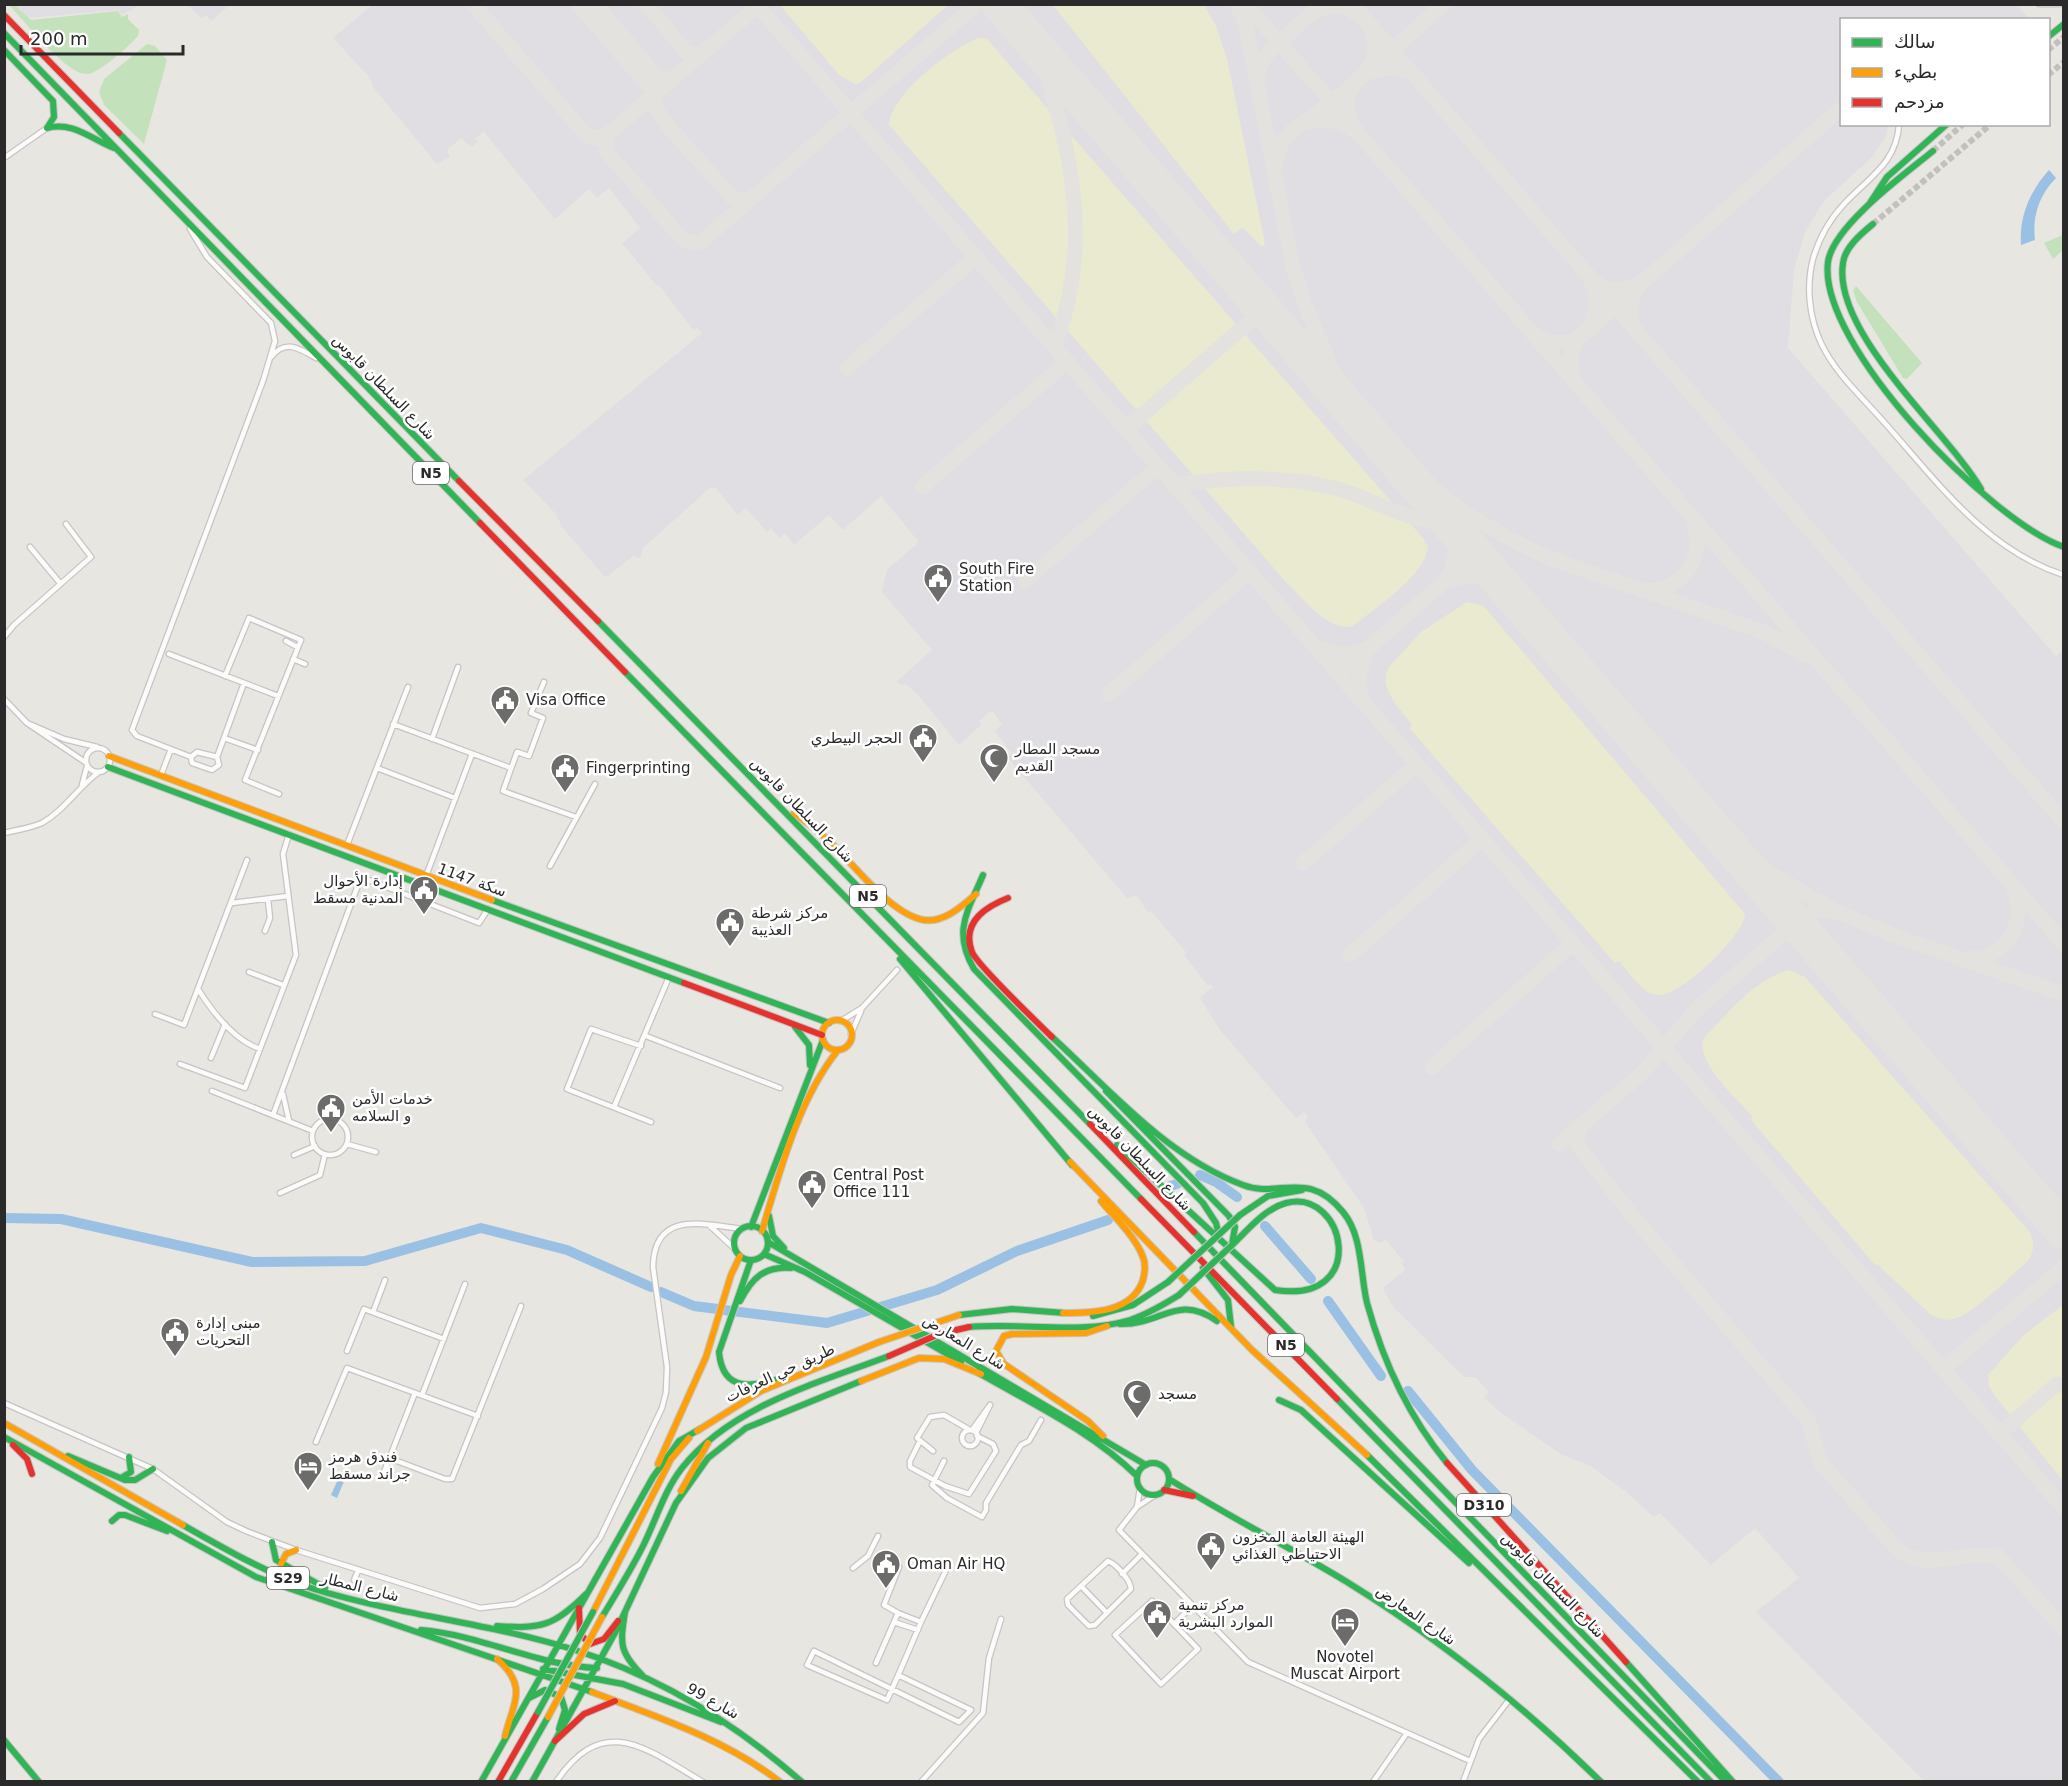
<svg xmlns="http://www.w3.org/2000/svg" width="2068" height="1786" font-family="'DejaVu Sans',Vazirmatn,sans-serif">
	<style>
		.airport { fill: #e0dee2 }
		.green { fill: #c3e2bb }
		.sand { fill: #eaead0 }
		.water { fill: #9ac0e4 }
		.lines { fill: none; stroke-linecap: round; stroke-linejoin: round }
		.river { stroke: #9ac0e4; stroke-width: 10 }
		.taxiway { stroke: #e3e2df; stroke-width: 15 }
		.runway { stroke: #e3e2df; stroke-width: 36 }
		.secondary-tunnel { stroke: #c2c0bc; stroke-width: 6; stroke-dasharray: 6 3; stroke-linecap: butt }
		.street-casing { stroke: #c6c4c5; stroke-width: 7 }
		.fast-casing { stroke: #c6c4c5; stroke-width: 8 }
		.slow-casing { stroke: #c6c4c5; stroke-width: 8 }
		.jam-casing { stroke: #c6c4c5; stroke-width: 8 }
		.street { stroke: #fcfbfa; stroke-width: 4.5 }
		.fast { stroke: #30b455; stroke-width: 6 }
		.slow { stroke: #ff9f0a; stroke-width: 6 }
		.jam { stroke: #e5322d; stroke-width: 6 }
		.fast-bridge-casing { stroke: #c6c4c5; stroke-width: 8; stroke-linecap: butt }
		.slow-bridge-casing { stroke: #c6c4c5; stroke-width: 8; stroke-linecap: butt }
		.jam-bridge-casing { stroke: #c6c4c5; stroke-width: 8; stroke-linecap: butt }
		.fast-bridge { stroke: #30b455; stroke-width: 6 }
		.slow-bridge { stroke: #ff9f0a; stroke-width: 6 }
		.jam-bridge { stroke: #e5322d; stroke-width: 6 }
		.labels { text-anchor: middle; stroke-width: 5; stroke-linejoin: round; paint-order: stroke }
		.shield { fill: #fff; stroke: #6a6a6a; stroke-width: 1.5 }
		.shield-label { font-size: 14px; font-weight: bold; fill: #2a2a2a }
		.street-label { font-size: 15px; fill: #2a2a2a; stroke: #fff }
		.poi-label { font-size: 15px; fill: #2a2a2a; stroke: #fff; text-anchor: start }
	</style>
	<rect width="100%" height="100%" fill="#e8e6e0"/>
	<path class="airport" d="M134,4L136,7L122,15L118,10L29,18L16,5Z
		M373,4L2017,5L2029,19L1842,20V124L1888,125L1886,136L1872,157L1824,201L1805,232L1794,270L1788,348L2056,656L2063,650V1781H1924L1756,1612L1799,1578L1755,1528L1711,1565L1660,1513L1654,1517L1625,1491L1592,1467L1561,1454L1501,1413L1484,1398L1489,1392L1475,1377H1464L1394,1308L1383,1288L1405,1270L1402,1264L1404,1262L1386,1240L1381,1243L1374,1240L1364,1208L1305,1122L1308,1117L1304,1112L1296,1118L1220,1030L1200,998L1213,987L1210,984L1208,986L1184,955L1186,952L1150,910L1148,912L1136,895L1127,898L1007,757L1011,752L995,731L1002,724L993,712L990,711L979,721L981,725L959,745L919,696L905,683L901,685L897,681L932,650L882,592L887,570L919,542L881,496L843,530L829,515L794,545L785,533L779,538L771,528L767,532L746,508L738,515L716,488H710L643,548L641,556L639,558L633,556L608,576H604L562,527L556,514L523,480L702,333L697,328L694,331L659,285L657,286L622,243L640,228L609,188L597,198L589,189L555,219L484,132L476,138L474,136L478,142L471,147L461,138L447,150L450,156L437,164L373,87L370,78L333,38Z
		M187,5H230L211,21L206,15L201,18Z"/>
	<path class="green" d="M9,5H15L31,20L118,11L122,17L128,14V19L139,30L138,36C129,46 99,74 87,74C66,75 24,20 9,5Z
		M147,44L155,46L167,60L144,144L104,105L99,92L104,79Z
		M2063,235V250L2053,259L2044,243Z
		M1856,286L1922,363L1907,379L1903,378L1857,302L1853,291Z"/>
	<path class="sand" d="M780,5H948L861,82L856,84L840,76Z
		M1053,5H1204L1216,26L1227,59L1265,244L1262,247L1242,227L1234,234Z
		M979,38L987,39L1423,538L1428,547C1425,576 1375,608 1353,626C1328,632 1303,598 1286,582L889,125C892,93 950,49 979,38Z
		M1467,602L1482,605L1487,610L1745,914C1745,935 1677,1000 1656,995C1641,992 1629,972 1619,961L1615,963L1410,729L1412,724C1400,709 1377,687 1389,667L1421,632Z
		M1789,970L1805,977L2029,1231C2034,1242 2035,1249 2029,1260C2011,1275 1975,1313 1954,1319C1946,1321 1939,1319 1931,1315L1877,1264L1875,1265L1751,1120L1753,1117C1739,1101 1691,1058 1705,1037C1728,1013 1755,979 1789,970Z
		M2063,1305H2064L2063,1481L1995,1396L1989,1386L1988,1375L2024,1335Z"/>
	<path class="water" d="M2049,170L2056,178C2039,195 2032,217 2035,240L2021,245C2019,216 2030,191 2049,170Z
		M339,1477L345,1479L337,1498L331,1495Z"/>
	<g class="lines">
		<path class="river" d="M1200,1175L1216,1182L1237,1197
			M1170,1186L1177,1184
			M4,1218L61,1219L252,1262L365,1261L481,1228L567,1250L651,1287
			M1265,1226L1311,1279
			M661,1292L694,1306L718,1309
			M1328,1301L1381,1376
			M724,1310L827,1323L937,1290L1017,1251L1108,1220
			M1408,1391L1472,1470L1779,1782"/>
		<path class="taxiway" d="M473,4L587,136L593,138L607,135L758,6
			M578,4L647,84L660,88C656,94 653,99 655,106C660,122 718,180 732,197L740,201L749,200
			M595,4L659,79H671
			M646,4L688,54H701
			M756,4L2064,1508
			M1016,4L1040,44L1077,95
			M1237,4L1246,27L1292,263L1304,302L1332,369L1377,440
			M1246,4L2064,944
			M1352,4L2064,822
			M1038,50C1072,151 1094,244 1054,347
			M1385,56L1444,4
			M1258,76C1260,57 1272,48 1286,36C1298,25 1310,11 1327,7C1359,0 1387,37 1369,66C1357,87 1313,115 1292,131L1282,142L1275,164
			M1352,123C1333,84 1375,58 1409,72
			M1304,124C1322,118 1337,119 1353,130
			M607,135L606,151L678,234C686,243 690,245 702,241L977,4
			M1586,332L1839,110
			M1536,335C1576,360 1611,317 1590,279C1606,293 1624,293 1642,282C1630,297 1627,311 1634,329
			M847,368L976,257
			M1574,377C1568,361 1570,350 1580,336
			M1126,429L1263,310
			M1386,451C1439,496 1491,534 1555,560L1766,633L1806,656
			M1174,485C1228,477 1281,475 1334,488C1361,495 1385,509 1411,517C1425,521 1438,523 1452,526C1456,548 1457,562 1446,581L1473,575L1505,588
			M922,487L1067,362
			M1025,581L1158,467
			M1645,590C1683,593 1707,555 1693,521
			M1318,648L1343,655L1364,650
			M1339,674L1476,554
			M1109,694L1249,572
			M1362,699L1358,680L1366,653
			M1705,818L1770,873L1833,910L1895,936L2064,994
			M1303,863L1416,765
			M1350,955L1482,839
			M1966,959C2005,959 2027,926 2014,890
			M1432,1067L1572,944
			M1582,1125L1577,1136L1578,1146L1634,1218L1808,1420L1821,1463L1897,1549C1927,1574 1965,1548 1999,1557L2064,1629
			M1559,1144L1642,1073L1697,1009L1795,923L1816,911L1833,910
			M1943,1369L2064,1267
			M1999,1434L2057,1384L2064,1385"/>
		<path class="runway" d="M999,4L2064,1232"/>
		<path class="secondary-tunnel" d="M2048,50L2064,37
			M2048,75L2064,62
			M1933,151L1963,124
			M1873,224L1991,124"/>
		<g class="street-casing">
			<path id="street" d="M2039,4H2060
				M1899,124C1897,163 1868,178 1844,204C1830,219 1819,238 1813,259C1806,286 1809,317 1821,343C1835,373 1862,397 1883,421C1936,480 1985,550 2064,575
				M4,158L47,128
				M190,229L207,257L271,323L275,341L263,381L132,730L137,736L191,757L192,763L212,770L219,765L217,757L197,752L191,757
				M271,357C285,339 299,348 316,358
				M30,547L60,583
				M4,637L14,625L91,557L66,524
				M286,641L297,647
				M169,654L278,696
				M293,659L305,664
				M225,676L249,618L301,640L245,780L279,794
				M544,682L531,713L543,718L529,756L517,752L503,791L576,817
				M4,699L27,723
				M393,724L511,768
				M224,738L258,750
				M432,739L458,667
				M86 760a12 12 0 1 1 24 0a12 12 0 1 1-24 0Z
				M217,757L244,683
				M85,762L27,723L64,739L97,747
				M377,768L455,798
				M161,775L171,749
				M82,785L87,766
				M4,833C16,830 31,828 42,823C65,810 78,787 99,772
				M347,845L408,687
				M550,866L595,784
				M426,876L472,754
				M232,903L288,896
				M265,931L270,918L268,900
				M249,972L283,985
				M198,989C213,1013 234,1040 260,1049
				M155,1014L184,1025L247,860
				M841,1021L862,1008L897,970
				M851,1034L861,1011
				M646,1036L780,1088
				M641,1046L591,1029L567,1089L651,1122
				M211,1058L225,1024
				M180,1064L245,1088L296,955L283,854L289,834
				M212,1091L313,1131
				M283,1094L289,1121
				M614,1107L669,977
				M273,1115L361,877L479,923L488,909
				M312 1137a18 18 0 1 1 36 0a18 18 0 1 1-36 0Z
				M347,1144L376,1152
				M294,1155L315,1146
				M280,1193L320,1175L325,1154
				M709,1225L735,1249
				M373,1312L385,1280
				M347,1351L364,1309L444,1339
				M422,1395L465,1284
				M4,1403L153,1469L227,1522L246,1531L296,1550L480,1608L515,1604L543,1589L580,1564L600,1538L662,1408L666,1392L667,1367L653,1267C654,1210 703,1224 742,1229
				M972,1430L990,1405
				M962 1438a8 8 0 1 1 16 0a8 8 0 1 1-16 0Z
				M976,1433L990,1405
				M316,1442L347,1368L478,1416
				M919,1443L910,1461V1467L945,1486L969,1494L996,1451L993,1444L977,1436
				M933,1451L917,1438L930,1417L944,1415L970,1430
				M389,1458L445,1479H452L521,1306
				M944,1461L932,1485L947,1498L982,1517L986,1510V1503L1021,1445L1029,1441L1041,1420
				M384,1472L415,1393
				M1155,1495L1137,1507L1119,1530L1248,1662L1470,1761
				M1137,1507L1140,1488
				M1108,1561C1117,1565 1130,1579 1131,1589L1095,1625L1089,1626L1068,1605L1067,1599Z
				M899,1567L884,1605L898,1613L921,1622
				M853,1568L868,1556L878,1536
				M1122,1574L1142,1554
				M354,1580L358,1571
				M1081,1586L1107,1613
				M1152,1601L1198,1649L1161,1684L1115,1635Z
				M894,1622L918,1630
				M1174,1624L1193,1605
				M876,1663L898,1613
				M898,1675L971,1710L959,1722L814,1651L807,1665L887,1700C899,1674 910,1648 921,1622L947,1568
				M556,1782C603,1712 645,1748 703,1782
				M921,1782L983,1713L989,1658L1001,1619
				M1373,1782L1407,1733
				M1463,1782L1479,1739L1509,1700"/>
		</g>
		<g class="fast-casing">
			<path id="fast" d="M4,33L480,523
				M2048,37L2064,24
				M4,50L53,101L54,117L47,128
				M47,128C73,121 91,139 114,148
				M119,133L459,481
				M1933,151C1905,174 1833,226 1828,262C1817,344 1991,522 2064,547
				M1870,203L1887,177L1947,124
				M1873,224C1861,234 1845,247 1843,263C1832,333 1948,432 1981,489
				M598,621L1090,1124
				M625,672L1141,1199
				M108,767L684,983
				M983,875C968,911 952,931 974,969L1203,1203L1216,1223L1219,1235
				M492,900L829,1023
				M900,959L1072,1165
				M795,1027L809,1045L810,1065
				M1051,1036C1110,1090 1167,1157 1243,1185C1279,1199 1307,1168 1343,1212C1363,1236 1360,1274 1367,1303C1383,1361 1409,1417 1447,1463
				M1106,1091L1229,1216L1235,1227L1232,1244
				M1117,1145L1275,1290C1371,1305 1345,1187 1286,1203C1264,1209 1248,1230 1232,1245
				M1240,1215L1268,1196L1302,1190
				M769,1216L773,1236L784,1248
				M734 1243a17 17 0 1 1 34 0a17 17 0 1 1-34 0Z
				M751,1227L823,1040
				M1194,1232L1726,1782
				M768,1242L1146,1465
				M764,1254L805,1272L961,1362
				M751,1260L719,1352C723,1397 758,1385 790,1376
				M1203,1268L1228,1300L1231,1326
				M740,1301C752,1278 764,1266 791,1268
				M959,1315L1012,1309L1065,1313
				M1093,1316L1133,1305L1168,1282
				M1120,1324C1162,1325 1177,1293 1217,1321
				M969,1327C1020,1322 1081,1335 1130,1320C1148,1314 1163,1305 1179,1295
				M977,1372C1032,1404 1091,1431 1137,1476
				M1337,1399L1711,1782
				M1279,1400L1301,1410L1469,1563
				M4,1437L256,1577L592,1692
				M1367,1455L1698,1782
				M68,1456L125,1480H135L153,1469
				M1137 1479a16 16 0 1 1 32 0a16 16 0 1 1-32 0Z
				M121,1478L131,1472L129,1457
				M1169,1479C1227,1516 1288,1546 1347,1582C1439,1639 1524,1706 1601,1782
				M112,1521L119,1515H125L167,1531
				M183,1525C225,1549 268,1574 314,1589C399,1615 490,1623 575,1650C660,1677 736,1724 802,1782
				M272,1542L276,1560L325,1588
				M625,1612C620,1644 619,1652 643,1676
				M602,1617C616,1594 631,1570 643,1546C656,1520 664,1491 682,1468C731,1406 818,1383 889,1356
				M497,1626C542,1629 554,1626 586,1594
				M421,1630C482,1635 538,1666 597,1668
				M1626,1662L1733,1782
				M543,1669L623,1684L721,1722
				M529,1698L545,1690L561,1697L565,1710L559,1729
				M4,1740L39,1782
				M481,1782L653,1477L679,1441L700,1429
				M511,1782L548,1717
				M532,1782L616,1631L676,1503L708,1458L746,1428L861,1381"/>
		</g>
		<g class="slow-casing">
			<path id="slow" d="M109,756L492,900
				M794,813C808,823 821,833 833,845C856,867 892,915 924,920C944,923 962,906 976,894
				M822 1035a15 15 0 1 1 30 0a15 15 0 1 1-30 0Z
				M1070,1162L1252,1350L1367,1455
				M762,1231C780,1171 798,1100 838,1050
				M1063,1313C1092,1313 1132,1313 1143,1280C1145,1272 1146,1264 1143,1257C1135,1236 1115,1218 1101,1201
				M861,1381L919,1358L944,1359L981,1374
				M4,1423L183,1525
				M697,1431L761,1391L879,1342
				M1103,1436L1088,1421L1004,1364L996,1351L1004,1336L1012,1334L1086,1333L1107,1326
				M658,1464L706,1357L731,1275L740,1256
				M681,1491L708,1443
				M281,1564L286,1554L296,1550
				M593,1612L671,1459L689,1438
				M497,1659C528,1686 514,1701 505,1736
				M592,1692C657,1717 725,1739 780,1782"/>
		</g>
		<g class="jam-casing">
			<path id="jam" d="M4,15L119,133
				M459,481L598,621
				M480,523L625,672
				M1008,898C985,907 961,923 972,952C977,965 1038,1023 1052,1037
				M684,983L822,1035
				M1090,1124L1194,1232
				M1141,1199L1337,1399
				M13,1445L27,1459L32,1474
				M1447,1463L1626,1662
				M1164,1490L1193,1496
				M579,1608L580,1634L590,1644L604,1639L618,1621
				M555,1741L584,1714L615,1701
				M498,1782L538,1712"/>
		</g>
		<use href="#street" class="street"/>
		<use href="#fast" class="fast"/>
		<use href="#slow" class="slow"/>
		<use href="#jam" class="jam"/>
		<g class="fast-bridge-casing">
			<path id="fast-bridge" d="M1168,1282L1240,1215
				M1179,1295L1232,1245
				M538,1712L593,1612"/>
		</g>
		<g class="slow-bridge-casing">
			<path id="slow-bridge" d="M879,1342L959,1315
				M548,1717L602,1617"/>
		</g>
		<g class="jam-bridge-casing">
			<path id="jam-bridge" d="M889,1356L939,1334L969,1327"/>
		</g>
		<use href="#fast-bridge" class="fast-bridge"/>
		<use href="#slow-bridge" class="slow-bridge"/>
		<use href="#jam-bridge" class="jam-bridge"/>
	</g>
	<defs>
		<g id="civic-pin" transform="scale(1.5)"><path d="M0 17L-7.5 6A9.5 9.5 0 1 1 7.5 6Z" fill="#6c6c6a" stroke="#fff"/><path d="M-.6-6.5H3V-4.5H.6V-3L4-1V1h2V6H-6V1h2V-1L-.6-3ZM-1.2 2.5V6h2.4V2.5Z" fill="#fff"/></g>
		<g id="mosque-pin" transform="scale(1.5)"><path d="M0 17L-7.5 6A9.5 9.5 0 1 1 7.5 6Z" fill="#6c6c6a" stroke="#fff"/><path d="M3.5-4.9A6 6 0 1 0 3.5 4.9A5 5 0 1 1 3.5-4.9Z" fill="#fff"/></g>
		<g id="hotel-pin" transform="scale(1.5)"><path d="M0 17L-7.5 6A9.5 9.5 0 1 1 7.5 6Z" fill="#6c6c6a" stroke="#fff"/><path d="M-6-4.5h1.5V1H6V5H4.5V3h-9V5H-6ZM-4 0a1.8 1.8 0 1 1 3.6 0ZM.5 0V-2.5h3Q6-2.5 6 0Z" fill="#fff"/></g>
	</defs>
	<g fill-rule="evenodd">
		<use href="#civic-pin" x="938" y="578"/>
		<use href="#civic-pin" x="505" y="700"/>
		<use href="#civic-pin" x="923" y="738"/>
		<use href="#mosque-pin" x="994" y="758"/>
		<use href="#civic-pin" x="565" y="768"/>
		<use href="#civic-pin" x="424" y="890"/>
		<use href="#civic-pin" x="730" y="922"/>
		<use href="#civic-pin" x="331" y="1108"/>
		<use href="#civic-pin" x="812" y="1184"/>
		<use href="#civic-pin" x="175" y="1332"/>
		<use href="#mosque-pin" x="1137" y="1394"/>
		<use href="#hotel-pin" x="308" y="1466"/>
		<use href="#civic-pin" x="1211" y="1546"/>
		<use href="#civic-pin" x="886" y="1564"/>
		<use href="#civic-pin" x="1157" y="1614"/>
		<use href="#hotel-pin" x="1345" y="1622"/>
	</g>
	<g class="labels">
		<g class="shield">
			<rect x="413" y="462" width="36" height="22" rx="4.5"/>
			<rect x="850" y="885" width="36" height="22" rx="4.5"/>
			<rect x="1268" y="1334" width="36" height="22" rx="4.5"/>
			<rect x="1457" y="1494" width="54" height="22" rx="4.5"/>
			<rect x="267" y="1567" width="42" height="22" rx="4.5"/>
		</g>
		<g class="shield-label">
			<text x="431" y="478">N5</text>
			<text x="868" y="901">N5</text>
			<text x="1286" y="1350">N5</text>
			<text x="1484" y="1510">D310</text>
			<text x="288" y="1583">S29</text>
		</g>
		<g class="street-label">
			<text transform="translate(384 387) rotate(46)" y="5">شارع السلطان قابوس</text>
			<text transform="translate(802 810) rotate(46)" y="5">شارع السلطان قابوس</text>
			<text transform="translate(472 880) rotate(20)" y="5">سكة 1147</text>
			<text transform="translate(1140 1158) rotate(46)" y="5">شارع السلطان قابوس</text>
			<text transform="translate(964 1342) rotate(31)" y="5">شارع المعارض</text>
			<text transform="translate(780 1373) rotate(-25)" y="5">طريق حي العرفات</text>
			<text transform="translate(1553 1585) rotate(46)" y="5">شارع السلطان قابوس</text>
			<text transform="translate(360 1587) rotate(14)" y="5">شارع المطار</text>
			<text transform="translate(1416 1615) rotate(35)" y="5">شارع المعارض</text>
			<text transform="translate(713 1701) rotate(29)" y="5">99 شارع</text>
		</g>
		<g class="poi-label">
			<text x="959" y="574">South Fire<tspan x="959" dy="17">Station</tspan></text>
			<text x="526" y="705">Visa Office</text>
			<text x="902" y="743" text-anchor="end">الحجر البيطري</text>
			<text x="1015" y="754">مسجد المطار<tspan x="1015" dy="17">القديم</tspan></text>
			<text x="586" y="773">Fingerprinting</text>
			<text x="403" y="886" text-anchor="end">إدارة الأحوال<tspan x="403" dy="17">المدنية مسقط</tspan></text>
			<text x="751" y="918">مركز شرطة<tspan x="751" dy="17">العذيبة</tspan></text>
			<text x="352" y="1104">خدمات الأمن<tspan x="352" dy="17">و السلامه</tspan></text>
			<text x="833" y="1180">Central Post<tspan x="833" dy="17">Office 111</tspan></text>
			<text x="196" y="1328">مبنى إدارة<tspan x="196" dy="17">التحريات</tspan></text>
			<text x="1158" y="1399">مسجد</text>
			<text x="329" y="1462">فندق هرمز<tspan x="329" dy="17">جراند مسقط</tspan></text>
			<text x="1232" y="1542">الهيئة العامة المخزون<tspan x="1232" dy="17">الاحتياطي الغذائي</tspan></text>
			<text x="907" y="1569">Oman Air HQ</text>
			<text x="1178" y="1610">مركز تنمية<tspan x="1178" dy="17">الموارد البشرية</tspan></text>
			<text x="1345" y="1662" text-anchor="middle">Novotel<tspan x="1345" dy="17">Muscat Airport</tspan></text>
		</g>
	</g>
	<rect width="2068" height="1786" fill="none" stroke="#2a2a2a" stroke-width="12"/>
	<rect x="1840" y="18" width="210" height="108" fill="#ffffff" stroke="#aaaaaa" stroke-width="1.5"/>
	<rect x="1852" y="38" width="30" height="9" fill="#30b455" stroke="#aaaaaa" stroke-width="1.5"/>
	<text x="1894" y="48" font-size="18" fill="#2a2a2a">سالك</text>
	<rect x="1852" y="68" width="30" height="9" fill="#ff9f0a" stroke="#aaaaaa" stroke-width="1.5"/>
	<text x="1894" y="78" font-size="18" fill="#2a2a2a">بطيء</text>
	<rect x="1852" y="98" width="30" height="9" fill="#e5322d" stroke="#aaaaaa" stroke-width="1.5"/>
	<text x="1894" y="108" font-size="18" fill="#2a2a2a">مزدحم</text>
	<path d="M21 45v9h162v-9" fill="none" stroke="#2a2a2a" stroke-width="3"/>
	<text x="30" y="45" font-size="18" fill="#2a2a2a" stroke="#ffffff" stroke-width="4.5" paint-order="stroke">200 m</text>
</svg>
